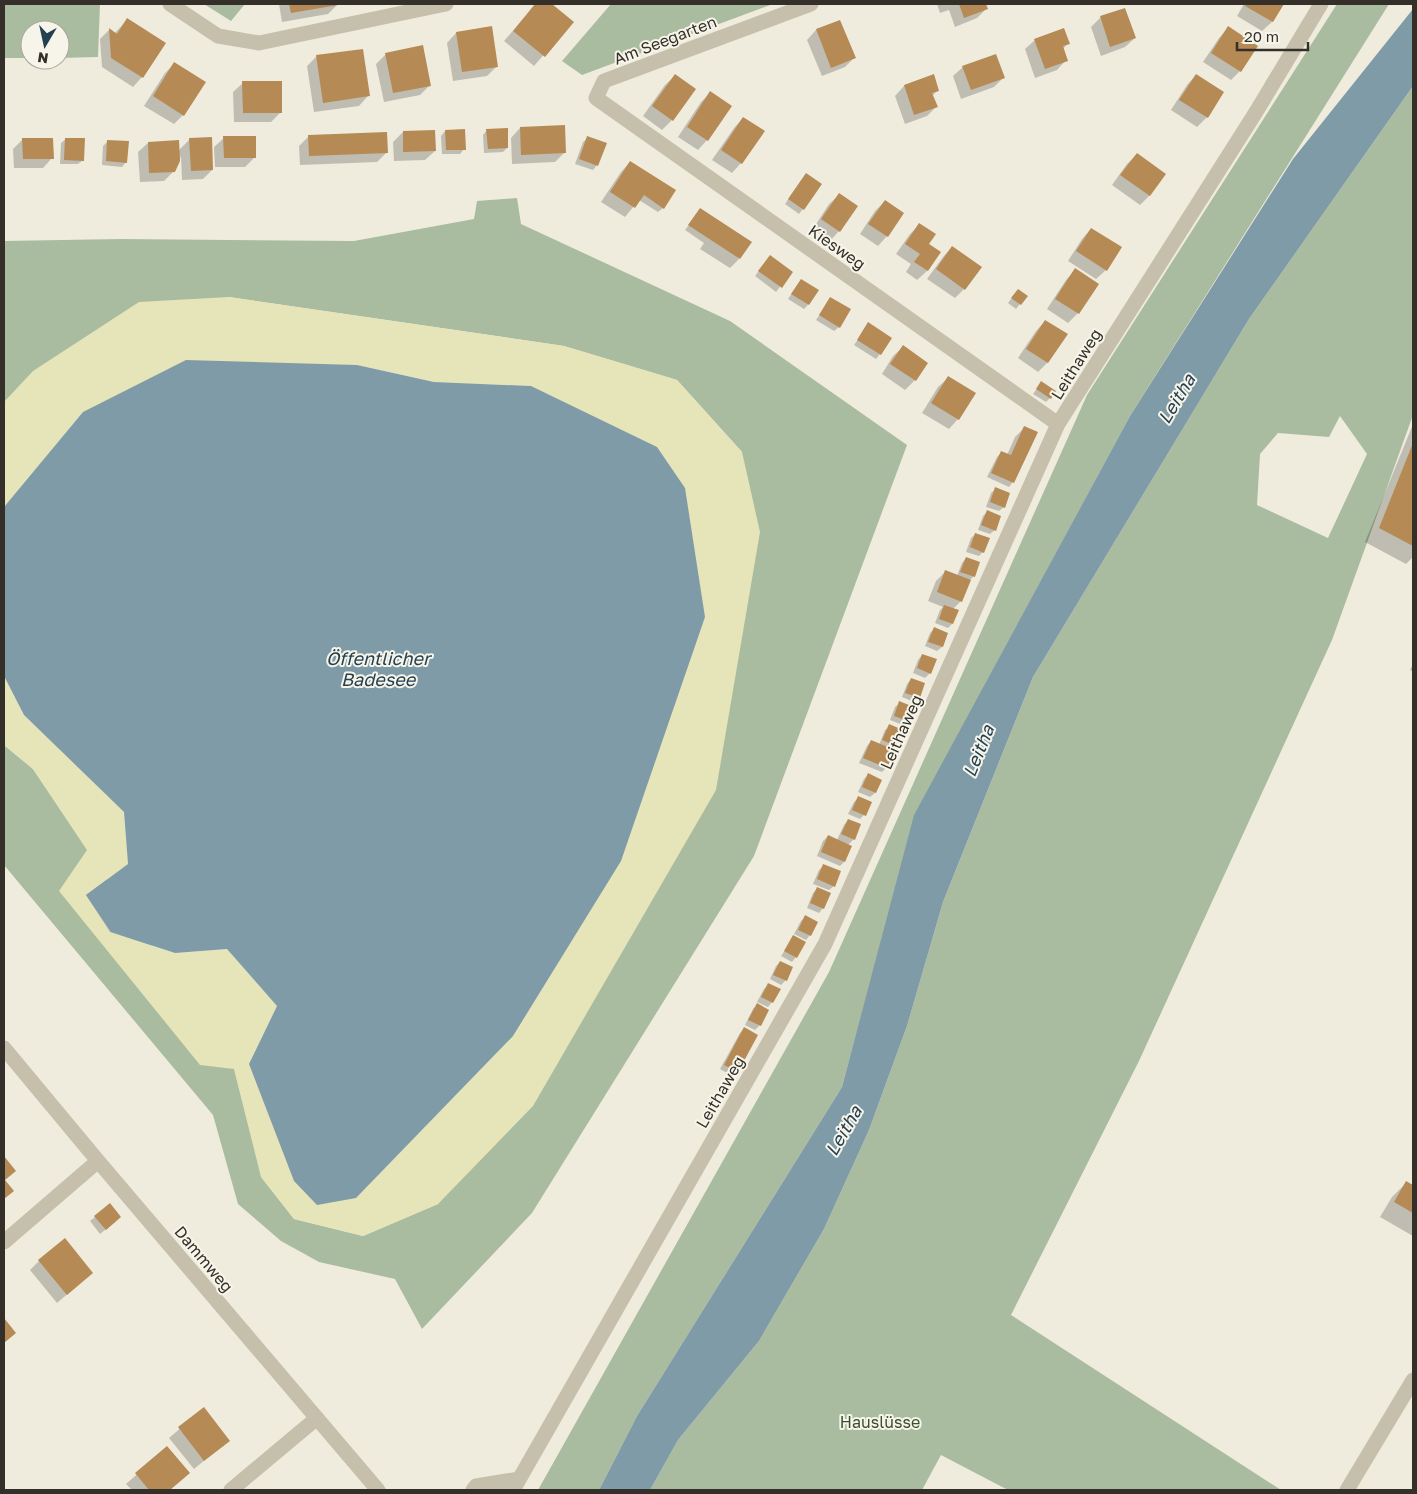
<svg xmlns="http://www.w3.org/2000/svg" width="1417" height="1494" font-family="'Golos Text',sans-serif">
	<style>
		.green { fill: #aabc9f; fill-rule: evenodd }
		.sand { fill: #e6e4b9 }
		.water { fill: #809ba8 }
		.shadow { fill: #0003 }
		.building { fill: #b68a54 }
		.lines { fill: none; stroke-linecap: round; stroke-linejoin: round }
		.minor { stroke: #c6bfab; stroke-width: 15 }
		.labels { text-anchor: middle; stroke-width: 4; stroke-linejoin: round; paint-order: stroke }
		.street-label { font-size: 16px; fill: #343029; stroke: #f7f5e9 }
		.park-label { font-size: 16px; fill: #3b4f30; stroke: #f7f5e9 }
		.water-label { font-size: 18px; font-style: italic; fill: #244051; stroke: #f7f5e9 }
	</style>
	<rect width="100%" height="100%" fill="#efecde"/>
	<path class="green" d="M4,4H100L98,57L60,58V30H30V58H4Z
		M204,4H245L231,21Z
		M611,4H773L582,75L562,61Z
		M1337,4H1389L1130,416L986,683L872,976L842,1087L637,1416L599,1490H538L829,972L1087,395Z
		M1413,86V415L1332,640L1139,1061L1011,1315L1281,1490H1008L941,1455L922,1490H650L678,1440L759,1341L824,1229L869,1130L907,1026L943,902L1033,677L1249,319ZM1340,416L1367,454L1328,538L1257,505L1260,454L1278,433L1329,437Z
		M517,198L521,224L730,321L907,445L754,856L532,1213L422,1329L395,1279L319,1262L281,1241L238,1204L213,1115L4,865V745L33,769L234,1068L262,1178L294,1219L363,1236L438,1204L742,452L677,380L564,346L229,297L4,402V241L121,239L354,241L474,219L477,201Z"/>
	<path class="sand" d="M229,297L564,346L677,380L742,452L760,532L716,790L533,1106L438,1204L363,1236L294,1219L261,1177L234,1069L200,1065L59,891L87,850L33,769L4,745V676L24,715L124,812L128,864L86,895L110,932L175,953L227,949L277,1006L249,1064L294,1180L531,386L434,382L357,365L268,363L83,412L4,507V402L33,371L139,302Z"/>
	<path class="water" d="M1413,9V86L1249,319L1033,677L943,902L907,1026L869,1130L824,1229L759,1341L678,1440L650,1490H599L637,1416L842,1087L914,815L1130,416L1293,159Z
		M186,360L357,365L434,382L531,386L657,447L685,488L705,617L621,861L513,1036L356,1198L317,1205L294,1181L249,1064L277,1006L227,949L175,953L111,932L86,895L128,864L124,812L24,715L4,676V507L83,412Z"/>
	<path class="shadow" d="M279,4H338L328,14L282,22Z
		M536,4H550L572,22L534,66L504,41Z
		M937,4H984L986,9L977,18L955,27L949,10L940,13Z
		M1244,4H1283L1272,22L1262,31L1237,16Z
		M1101,17L1135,38L1125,47L1101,56L1091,27Z
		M127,20L142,77L133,87L102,67L100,39L109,30L114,34Z
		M839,21L854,58L845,67L822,76L807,40L816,30Z
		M1228,28L1240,71L1231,80L1203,62L1219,38Z
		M456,33L497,66L487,76L453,81L447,43Z
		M1035,40L1068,43L1063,49L1066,60L1057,70L1035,78L1025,49Z
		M386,54L430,85L420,95L384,102L376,64Z
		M317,56L368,96L359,106L314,112L307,66Z
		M174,64L183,115L174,124L144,106L165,73Z
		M963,67L1003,78L994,87L961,99L953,76Z
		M1196,75L1207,117L1197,127L1171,110L1187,85Z
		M675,76L694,89L672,120L662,130L643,116L665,85Z
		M933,76L938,90L932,96L936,107L927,116L905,124L895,96L904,86Z
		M243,83L281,112L271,122H234L233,92Z
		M710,93L707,140L698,150L678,137L701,102Z
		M743,118L741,163L732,173L712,160L734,128Z
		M520,128L564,153L555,162L512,164L511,138Z
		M487,130L507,148L503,152L484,153L483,135Z
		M445,131L464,149L460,154H442L441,136Z
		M403,132L435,151L425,160L394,161L393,142Z
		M309,136L387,152L377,162L300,165L299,146Z
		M224,138L255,157L245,167H215L214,147Z
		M588,138L597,165L593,170L575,164L583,142Z
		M23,139L52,158L43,168H14L13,149Z
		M66,139L83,160L78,164H60L61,143Z
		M190,139L212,170L203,179L182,180L181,156L174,171L164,181L140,182L138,152L148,143L178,151Z
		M108,141L126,162L122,167L102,165L103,146Z
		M1137,154L1164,174L1149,196L1140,205L1112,185L1127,164Z
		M630,162L663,208L658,212L639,200L625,217L601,202L621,172Z
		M806,174L803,209L799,214L785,204Z
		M839,195V231L830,241L813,229L829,204Z
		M885,201L887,236L878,246L860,234L875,211Z
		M700,210L739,259L730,268L700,249L704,243L685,230Z
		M919,225L928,244L940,252L927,271L917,280L906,272L911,264L896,254L910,234Z
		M1091,229L1106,270L1096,279L1068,261L1082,239Z
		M952,247L964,289L955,298L927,279L943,257Z
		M766,261L791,272L776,292L755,276Z
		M1075,270L1097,284L1078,313L1068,323L1047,309L1066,280Z
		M801,280L808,305L804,309L788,299Z
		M1014,295L1020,304L1016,309L1008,303Z
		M831,298L839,327L834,331L816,320Z
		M1045,321L1048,362L1038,372L1018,358L1036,331Z
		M869,324L880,354L876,359L854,345Z
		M903,347L915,380L905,390L882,374L893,356Z
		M948,378L958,419L949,429L922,413L938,387Z
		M1041,383L1050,398L1046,402L1033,394Z
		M1413,424V557L1406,564L1365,542Z
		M1025,427L1013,482L1009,487L987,477L997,457L1001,453L1007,455L1015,437Z
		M996,489L1004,507L999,511L986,507L991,493Z
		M987,512L995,530L990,534L978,530L983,516Z
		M976,534L983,552L979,556L966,552L971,538Z
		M966,558L974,576L969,581L961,601L953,609L952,624L948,628L935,623L940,610L943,607L928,601L936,581L946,571L957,576L962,563Z
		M934,629L947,634L942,647L937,651L925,646L930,633Z
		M922,655L930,673L925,678L913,673L918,660Z
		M1413,664V672L1410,670Z
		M911,679L919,697L914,702L902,697L907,684Z
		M900,703L912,707L907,721L903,725L890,720L895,707Z
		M890,726L895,745L891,750L893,751L886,768L882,772L859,763L867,746L871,741L879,745L885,730Z
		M868,775L880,780L875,793L870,797L858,792L864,779Z
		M859,797L864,815L860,819L848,814L854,802Z
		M848,820L854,839L848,845L844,862L840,866L817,856L823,841L828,836L837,840L844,825Z
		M824,865L834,886L829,890L813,884L819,870Z
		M817,889L823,908L819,913L807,908L813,893Z
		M805,917L810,935L806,940L794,934L801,921Z
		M794,937L796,957L792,962L781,956Z
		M780,962L792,968L786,980L781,985L770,979L776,966Z
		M769,984L772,1002L768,1007L757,1002L764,989Z
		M757,1005L760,1025L755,1030L745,1025L753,1009Z
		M744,1029L756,1035L736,1071L732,1076L720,1069L740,1033Z
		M1406,1183L1413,1187V1236L1380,1217L1392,1197Z
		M110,1205L115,1222L100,1234L90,1221Z
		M39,1261L92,1273L57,1303L30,1270Z
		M203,1409L228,1441L194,1469L169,1438Z
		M167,1448L188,1473L170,1490H132L126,1484Z"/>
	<path class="building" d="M289,4H338V5L291,13Z
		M535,4H552L574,22L545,57L513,31Z
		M959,4H986L988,9L964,18Z
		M1246,4H1284L1273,22L1245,6Z
		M1125,8L1136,38L1110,47L1100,16Z
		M127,18L166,43L143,78L111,58L109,28L117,34Z
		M840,20L856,58L831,68L816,29Z
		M492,26L498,67L462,72L456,32Z
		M1228,26L1258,46L1241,72L1211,53Z
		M1064,28L1070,44L1063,46L1068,61L1045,69L1034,39Z
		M423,45L431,86L393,93L385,53Z
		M363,49L370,96L323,103L316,55Z
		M996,54L1005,78L971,90L962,66Z
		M174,62L206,82L184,116L153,96Z
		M675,74L696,89L673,121L652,106Z
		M934,74L939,91L932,93L938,107L914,115L904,85Z
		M1196,74L1224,92L1208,118L1179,100Z
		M242,81H282V113H243Z
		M710,91L732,106L708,141L687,127Z
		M743,117L765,131L742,164L721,150Z
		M565,125L566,153L521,155L520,127Z
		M508,128V148L488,149L486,129Z
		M465,129L466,150H446L445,130Z
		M435,130L436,151L403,152V131Z
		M387,132L388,153L309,156L308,135Z
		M223,136H256V158H224Z
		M587,136L607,143L598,166L579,159Z
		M212,137L213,170L191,171L189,138Z
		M22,138H53L54,159H23Z
		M65,138H85L84,161L64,160Z
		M107,140L129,141L127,163L106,161Z
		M179,140L180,161L175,172L149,173L148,142Z
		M1137,153L1166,174L1150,196L1120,175Z
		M630,161L676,190L664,209L644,195L635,208L610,192Z
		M806,173L822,184L804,210L788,199Z
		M839,193L858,206L840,232L821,219Z
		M885,200L904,213L888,237L868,224Z
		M700,208L752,242L740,259L688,225Z
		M919,223L936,234L929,244L941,252L928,271L914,262L920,254L905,244Z
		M1091,228L1122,247L1107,271L1076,251Z
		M952,246L982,267L965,290L936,269Z
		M770,255L793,272L782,288L758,271Z
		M1075,268L1099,284L1079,314L1055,299Z
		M801,279L819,290L809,305L791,294Z
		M1018,289L1028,296L1021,305L1011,298Z
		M830,297L851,309L840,328L819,315Z
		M1045,320L1068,334L1048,363L1026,349Z
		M868,322L892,338L881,355L857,340Z
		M903,345L928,363L916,381L890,364Z
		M948,376L976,393L959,420L931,403Z
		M1041,381L1056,391L1051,399L1036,389Z
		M1024,426L1038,432L1014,483L991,473L1001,451L1011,455Z
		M1413,443V546L1379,528Z
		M995,487L1010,493L1005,508L990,502Z
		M987,510L1001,516L996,531L981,525Z
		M975,533L990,538L984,553L970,547Z
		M966,557L980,562L975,577L960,572Z
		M945,570L971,580L962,602L937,592Z
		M944,605L959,610L953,624L939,619Z
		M934,627L948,633L943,647L928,642Z
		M922,654L937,659L931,674L917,668Z
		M911,678L925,683L920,698L905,693Z
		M899,701L914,707L908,721L894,716Z
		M889,724L903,730L896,746L882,740Z
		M871,740L895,750L887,768L863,758Z
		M868,773L882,780L876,793L862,787Z
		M858,796L872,802L866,816L852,810Z
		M848,819L861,824L855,840L841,834Z
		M828,835L852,846L845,862L821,852Z
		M823,864L841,871L835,887L817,879Z
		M817,887L831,893L824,909L810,903Z
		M805,915L818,922L811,936L798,930Z
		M793,935L806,942L797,958L784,951Z
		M780,961L793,967L787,981L773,975Z
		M768,983L781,989L773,1003L761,997Z
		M757,1003L769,1010L761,1026L748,1020Z
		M744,1027L758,1035L738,1072L724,1065Z
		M4,1156L16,1171L5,1180L14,1191L4,1199Z
		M1406,1181L1413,1185V1213L1394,1202Z
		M110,1203L121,1217L106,1230L94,1216Z
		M65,1238L93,1273L67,1295L38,1260Z
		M4,1318L16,1333L4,1343Z
		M204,1407L230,1441L204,1461L178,1427Z
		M167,1446L190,1473L170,1490H149L135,1473Z"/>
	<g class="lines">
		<path class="minor" d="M170,4L218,36L259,43L446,4
			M811,4L604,81L596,98L1058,424
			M4,1048L98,1161L378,1490
			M4,1242L98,1161
			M231,1490L317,1418
			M473,1490L476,1486L519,1479
			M513,1490L825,944L1058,424L1256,112L1321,4
			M1347,1490L1413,1380"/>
	</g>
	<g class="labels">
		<g class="street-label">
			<text transform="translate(665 40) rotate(-21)" y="6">Am Seegarten</text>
			<text transform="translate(837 247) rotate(35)" y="6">Kiesweg</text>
			<text transform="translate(1076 364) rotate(-58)" y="6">Leithaweg</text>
			<text transform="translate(901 732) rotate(-66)" y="6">Leithaweg</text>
			<text transform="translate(720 1092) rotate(-60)" y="6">Leithaweg</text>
			<text transform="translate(204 1259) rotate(50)" y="6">Dammweg</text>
		</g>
		<g class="park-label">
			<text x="880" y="1428">Hauslüsse</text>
		</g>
		<g class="water-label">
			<text transform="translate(1177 399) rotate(-59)" y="6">Leitha</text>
			<text x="378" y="665">Öffentlicher<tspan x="378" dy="21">Badesee</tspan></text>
			<text transform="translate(979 751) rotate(-68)" y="6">Leitha</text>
			<text transform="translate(844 1131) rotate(-60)" y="6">Leitha</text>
		</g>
	</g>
	<rect width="1417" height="1494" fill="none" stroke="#343029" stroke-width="10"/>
	<g transform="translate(45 45) rotate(189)"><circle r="24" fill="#f7f5e9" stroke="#a9a69c"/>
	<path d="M0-4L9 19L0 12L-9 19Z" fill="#244051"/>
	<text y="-8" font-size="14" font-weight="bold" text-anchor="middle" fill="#343029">N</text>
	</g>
	<path d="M1237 42v8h71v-8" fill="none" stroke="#343029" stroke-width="2.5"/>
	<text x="1244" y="42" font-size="15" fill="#343029" stroke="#f7f5e9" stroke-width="4" paint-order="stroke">20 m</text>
</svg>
